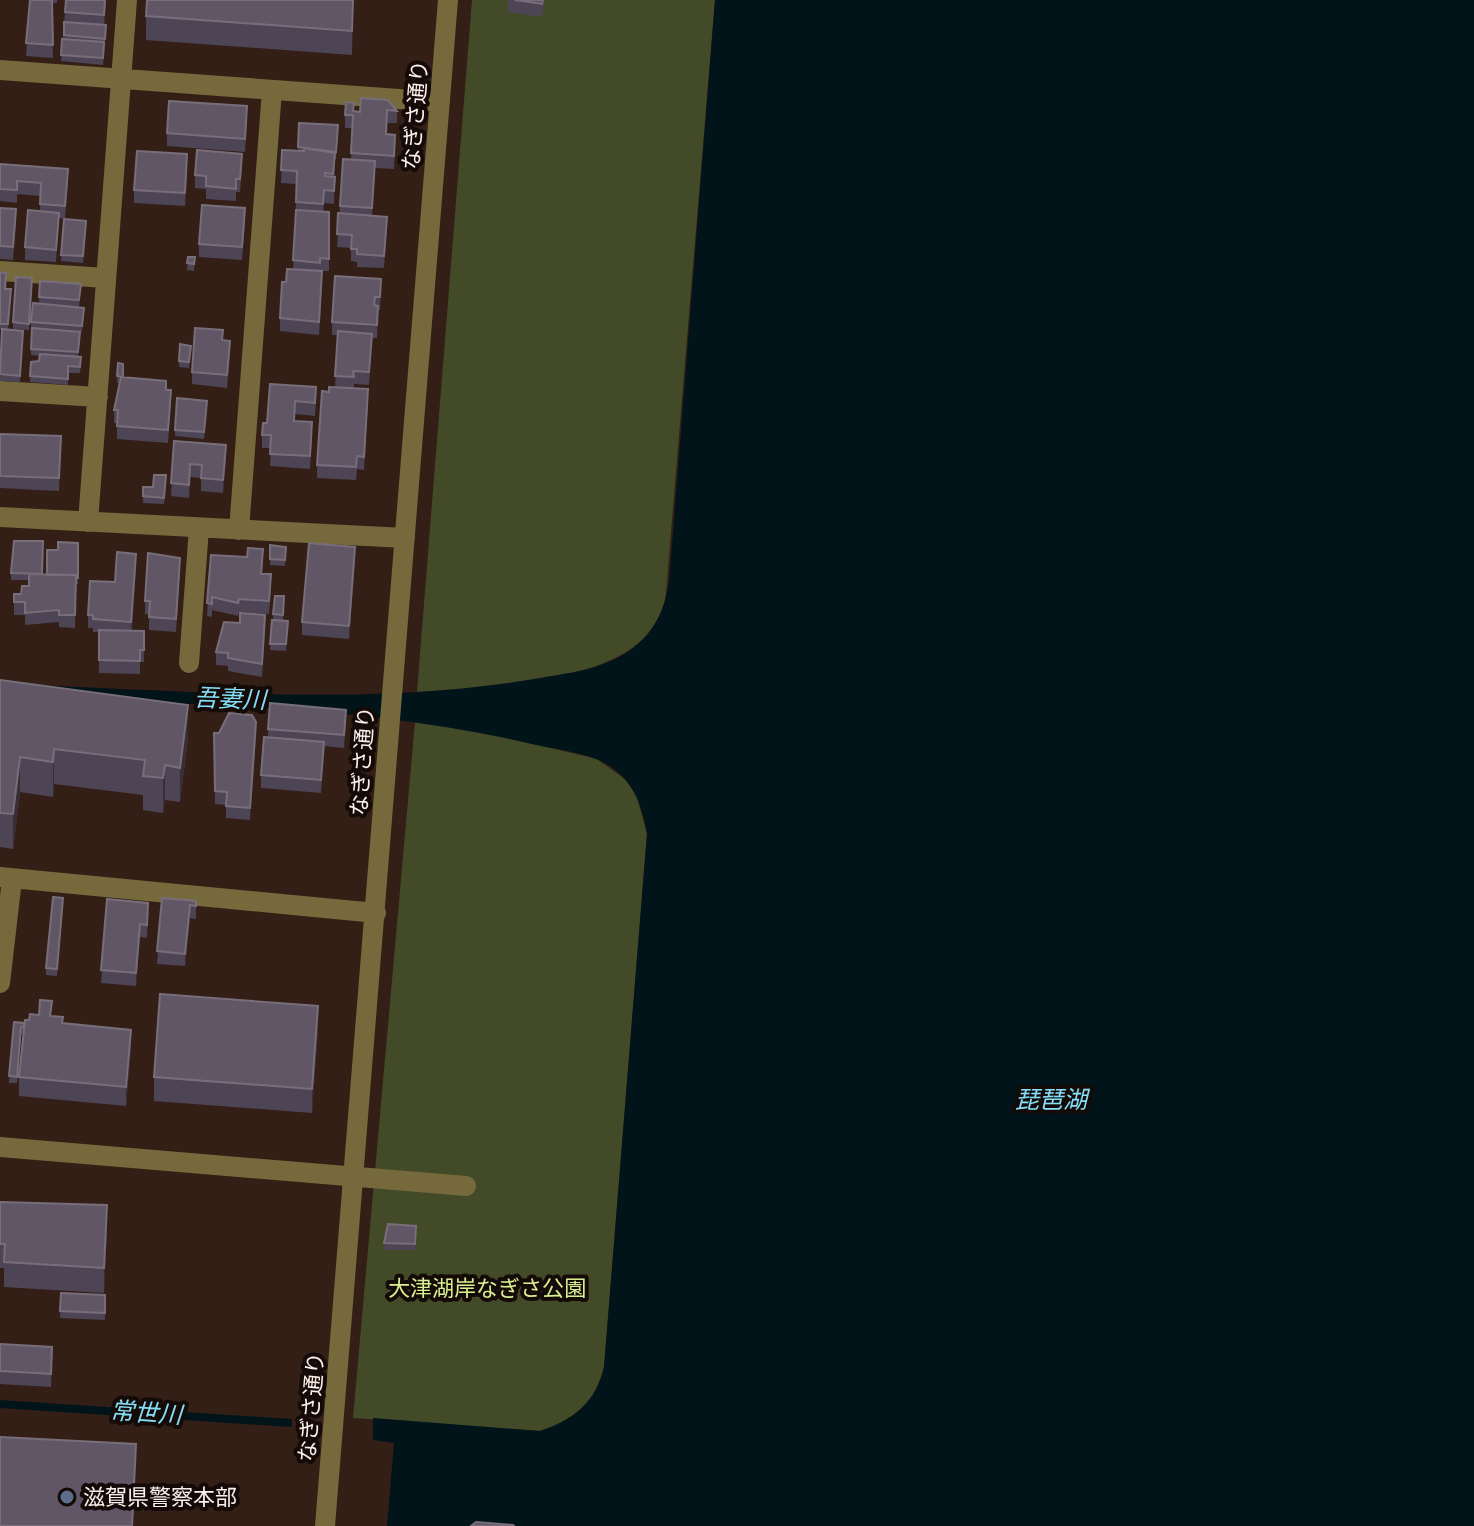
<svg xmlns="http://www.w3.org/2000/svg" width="1474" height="1526" font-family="'Varela Round','Noto Sans JP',sans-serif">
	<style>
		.green { fill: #434a28 }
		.water { fill: #00141a }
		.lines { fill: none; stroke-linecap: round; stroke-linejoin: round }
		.minor { stroke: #76693b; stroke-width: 20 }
		.wall { fill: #4d4456 }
		.shaded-wall { fill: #3b2d36 }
		.building { fill: #605666; stroke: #786e7a; stroke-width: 2 }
		.service-dot { fill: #5c6f8a; stroke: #140b08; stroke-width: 3 }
		.labels { text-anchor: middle; stroke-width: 8; stroke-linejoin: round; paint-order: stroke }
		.street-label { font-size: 22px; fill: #fceee8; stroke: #140b08 }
		.park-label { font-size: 22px; fill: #d9ed91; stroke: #140b08 }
		.poi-label { font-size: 22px; fill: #fceee8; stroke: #140b08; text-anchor: start }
		.water-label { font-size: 24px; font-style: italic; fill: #84e0f8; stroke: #140b08 }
	</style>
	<rect width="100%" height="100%" fill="#331f16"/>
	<path class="green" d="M472,0H715L665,605C656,623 648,637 632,648C586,682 474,691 417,692Z
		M415,722L458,726L597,759L625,779L636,794L647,834L604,1367C596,1402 574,1420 540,1431L353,1418Z"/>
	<path class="water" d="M715,0H1474V1526H387L394,1443L373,1440V1418L540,1431C574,1420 596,1402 604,1367L647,834C643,807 634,783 611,767C591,753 560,750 536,745C362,703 179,705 0,696V684C176,689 361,708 534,679C568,673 603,670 632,649C656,631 664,610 669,582Z
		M0,1400L292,1419V1427L0,1408Z"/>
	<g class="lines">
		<path class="minor" d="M0,70L440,102
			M0,271L106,278
			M0,391L98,397
			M0,517L405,538
			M88,522L127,0
			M239,530L272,90
			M189,663L199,528
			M0,877L376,913
			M0,983L12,879
			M0,1147L466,1186
			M325,1526L448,0"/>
	</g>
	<path class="wall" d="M30,0H57V3H52L53,58L26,56Z
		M106,0L104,25L106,32L103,65L61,61L65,12Z
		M353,0L352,55L146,40V16Z
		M508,0H544L542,17L508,12Z
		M361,98L397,111V123H387V134L395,147L394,169L375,168L372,216L387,229L384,268L357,267V262L351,261V248L337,247L340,206L351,160L352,128H345V115L354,111L360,112Z
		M247,119L245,152L167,146V133Z
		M299,123L338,125L336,159H335L334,204L324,203L323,212H329V271H320L322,284L319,335L280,331V318L286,282L293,269L297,184L281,183L282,150L298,151Z
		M0,164L68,182L65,219L86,227L83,263L61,261L64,219L59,218L56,262L25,260V247L40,211V196L17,194V203L0,201Z
		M187,167L185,206L134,203V190Z
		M242,167L240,192H236V201L206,199V189L195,188V175Z
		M0,208L16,222L13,260L0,259Z
		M245,221L242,260L199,257V244Z
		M188,257H195L194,271L187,270Z
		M0,272L5,289L11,295L8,330L23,331L20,382L0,381L2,330H0Z
		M381,279L380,310H378L377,338H372L369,385L354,384V388L368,402L364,470L357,469L356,480L317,478V465L329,392L335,387L338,335H332V322Z
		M40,281L81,284L79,307L39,304Z
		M32,285L29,330L13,329V322Z
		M84,314L82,332H80L78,357L81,363L80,373H68V385L30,382L31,362L39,361L40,356L31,355V322Z
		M223,340L230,353L227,388L192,384V372Z
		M180,344L191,346L189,368L179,367Z
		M118,363L123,378L166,390L171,403L168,443L117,439V423H114V410L120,383H117Z
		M270,384L316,400L315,416L295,414L294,421L312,435L310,469L270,466L271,448H262V435L267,423Z
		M207,408L204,439L175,436V430Z
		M0,434L61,436L59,491L0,488Z
		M174,441L226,457L223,493L201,491V478L190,477L189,498L171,496Z
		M166,475L164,504L143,503V487H153Z
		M78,543V584H76L75,628L59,627V622L25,625V615H14V594H21L29,586V580H11V573L47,575L58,550Z
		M270,545L286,547L285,566L270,565Z
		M211,555L263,562L262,574L271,587L269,614L239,612L238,616L212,610V617L207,616Z
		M355,559L349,639L302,635V622Z
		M136,566L132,631H144V662H140V674L99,673V632H93V628H88V615L115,582Z
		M180,571L176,632L149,630V614H145V601Z
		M275,596H284L283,620L288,621L286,651L270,650Z
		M265,628L262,677L228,671V666L216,665V652Z
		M0,680L188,740L180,802L165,800L163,813L143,810V795L54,784L53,797L20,792L13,849L0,847Z
		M346,722L344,748L324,746L321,793L261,788V775L268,737V729Z
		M214,733L256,735L250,820L226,818V805L215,804Z
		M162,898L196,901V919L190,918L185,966L157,964Z
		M107,899L148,916L147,938L140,937L136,986L101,983Z
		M63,904L57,976L46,975V968Z
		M52,1016L63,1023L131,1048L126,1106L19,1096V1077L23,1034H21L17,1083H9L14,1022L24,1023Z
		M318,1030L312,1113L154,1101V1077Z
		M0,1202L107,1230L104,1293L4,1287V1268H0Z
		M416,1226L415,1250H384V1243Z
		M61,1293L105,1295V1320L60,1318Z
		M0,1344L52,1360L51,1387L0,1384Z"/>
	<path class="shaded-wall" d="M226,445V457L223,493V480Z
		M355,547V559L349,639V626Z
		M136,554V566L131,635V622Z
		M188,705V740L180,802V768Z
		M256,722V735L250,820V808Z
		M54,749V784L53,797V762Z
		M20,757V792L13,849V814Z
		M165,765V800L163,813V778Z
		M190,905V918L185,966V954Z
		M140,924V937L136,986V973Z
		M318,1006V1030L312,1113V1089Z
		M131,1030V1048L126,1106V1087Z
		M107,1205V1230L104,1293V1268Z
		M136,1444L133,1526H132Z"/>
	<path class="building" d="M30,0H52L53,45L26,43Z
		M66,0H105L104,15L65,12Z
		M147,0H353L352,31L146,16Z
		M515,0H543L542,4Z
		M64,22L106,25L105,39L64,35Z
		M62,39L104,42L103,58L61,55Z
		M361,98L388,100L397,111L387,110L386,134L395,135L394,156L351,153L353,115H345L346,102L354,103L353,111L360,112Z
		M169,101L247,106L245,139L167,133Z
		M299,123L338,125L336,152L298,147Z
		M304,148L335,153L333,174L325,173V176L335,177L334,191L324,190L323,204L296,202L297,171L281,170L282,150L304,151Z
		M197,150L242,154L240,179H236V189L206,186V176L195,175Z
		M137,151L187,154L185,193L134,190Z
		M343,159L375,161L372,208L340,206Z
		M0,164L68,169L65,206L40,204L41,183L17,181V190L0,189Z
		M202,205L245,208L242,247L199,244Z
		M0,208L16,209L13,247L0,246Z
		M28,210L59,213L56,250L25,247Z
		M296,210L329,212V259L320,258V263L293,260Z
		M338,213L387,217L384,256L357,254V249H351L352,235L337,234Z
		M64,219L86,221L83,256L61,255Z
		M188,257H195L194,264L187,263Z
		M287,269L322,271L319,322L280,318L282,282H286Z
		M0,272L6,273L5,289H11L8,324H0Z
		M335,276L381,279L380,297H375L374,305L378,306L377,325L332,322Z
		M16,277L32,278L29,324L13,322Z
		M40,281L81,284L79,300L39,297Z
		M33,303L84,308L82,326L31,322Z
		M32,328L80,332L78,352L31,349Z
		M195,328L223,330L222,340L230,341L227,375L192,372Z
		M2,329L23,331L20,376L0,374Z
		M338,331L372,334L369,372L353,371L354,377L335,376Z
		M180,344L191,346L189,362L179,361Z
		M40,354L81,357L80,367L68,366V379L30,376L31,362L39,361Z
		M118,363L123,364V377L117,376Z
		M121,377L166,381V390H171L168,430L117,426L118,410H114Z
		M270,384L316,387L315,403L295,401L294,421L312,422L310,456L270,454L271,435H262L263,423H267Z
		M329,387L368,389L364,457L357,456L356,467L317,465L322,391L329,392Z
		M177,398L207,401L204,432L175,430Z
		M0,434L61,436L59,478L0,476Z
		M174,441L226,445L223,480L201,478L202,465L190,464L189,485L171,483Z
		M154,475H166L164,498L143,496V487H153Z
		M14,541H43L42,574L11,573Z
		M58,542L78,543V578H76V575H47V550H58Z
		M309,543L355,547L349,626L302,622Z
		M270,545L286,547L285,560L270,559Z
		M248,548L263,549L261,574H271L269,601L239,599L238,603L212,597V604L207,603L211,555L247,557Z
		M117,552L136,554L131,622L93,619V615H88L90,581L115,582Z
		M148,553L180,558L176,619L149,617L150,601H145Z
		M29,574L76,575L75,615H59V610L25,613V602H14V594H21L22,586H29Z
		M275,596H284L283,615L273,614Z
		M240,613L265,615L262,664L228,658V653L216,652L224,622L240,623Z
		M272,620L288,621L286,644H270Z
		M99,630L144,631V650H140V661L99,660Z
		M0,680L188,705L180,768L165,765L163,778L143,776L145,760L54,749L53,762L20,757L13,814L0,813Z
		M270,703L346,710L344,735L268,729Z
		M229,713L252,715L256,722L250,808L226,806L227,792L215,791L214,733H219Z
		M264,737L324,742L321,780L261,775Z
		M53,897L63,898L57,969L46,968Z
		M162,898L196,901V906L190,905L185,954L157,951Z
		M107,899L148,903L147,925L140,924L136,973L101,970Z
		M160,994L318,1006L312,1089L154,1077Z
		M40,1000L52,1001L50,1016L63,1017L62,1023L131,1030L126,1087L19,1077L25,1020H29L30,1014L39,1015Z
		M14,1022L24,1023V1028L21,1027L17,1077L9,1076Z
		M0,1202L107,1205L104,1268L4,1262L5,1244H0Z
		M388,1224L416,1226L415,1244L384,1243Z
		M61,1293L105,1295V1313L60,1311Z
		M0,1344L52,1347L51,1374L0,1371Z
		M0,1437L136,1444L132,1526H0Z
		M476,1522L513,1525L514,1526H471Z"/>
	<circle class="service-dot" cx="67" cy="1497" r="8"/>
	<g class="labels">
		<g class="street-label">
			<text transform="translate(415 115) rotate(-85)" y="8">なぎさ通り</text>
			<text transform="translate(362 761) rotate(-86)" y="8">なぎさ通り</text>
			<text transform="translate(311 1407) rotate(-85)" y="8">なぎさ通り</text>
		</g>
		<g class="park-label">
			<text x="487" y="1296">大津湖岸なぎさ公園</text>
		</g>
		<g class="poi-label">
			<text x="83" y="1505">滋賀県警察本部</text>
		</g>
		<g class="water-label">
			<text transform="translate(230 699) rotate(2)" y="8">吾妻川</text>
			<text x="1051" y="1108">琵琶湖</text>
			<text transform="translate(146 1413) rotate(4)" y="8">常世川</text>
		</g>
	</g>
</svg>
